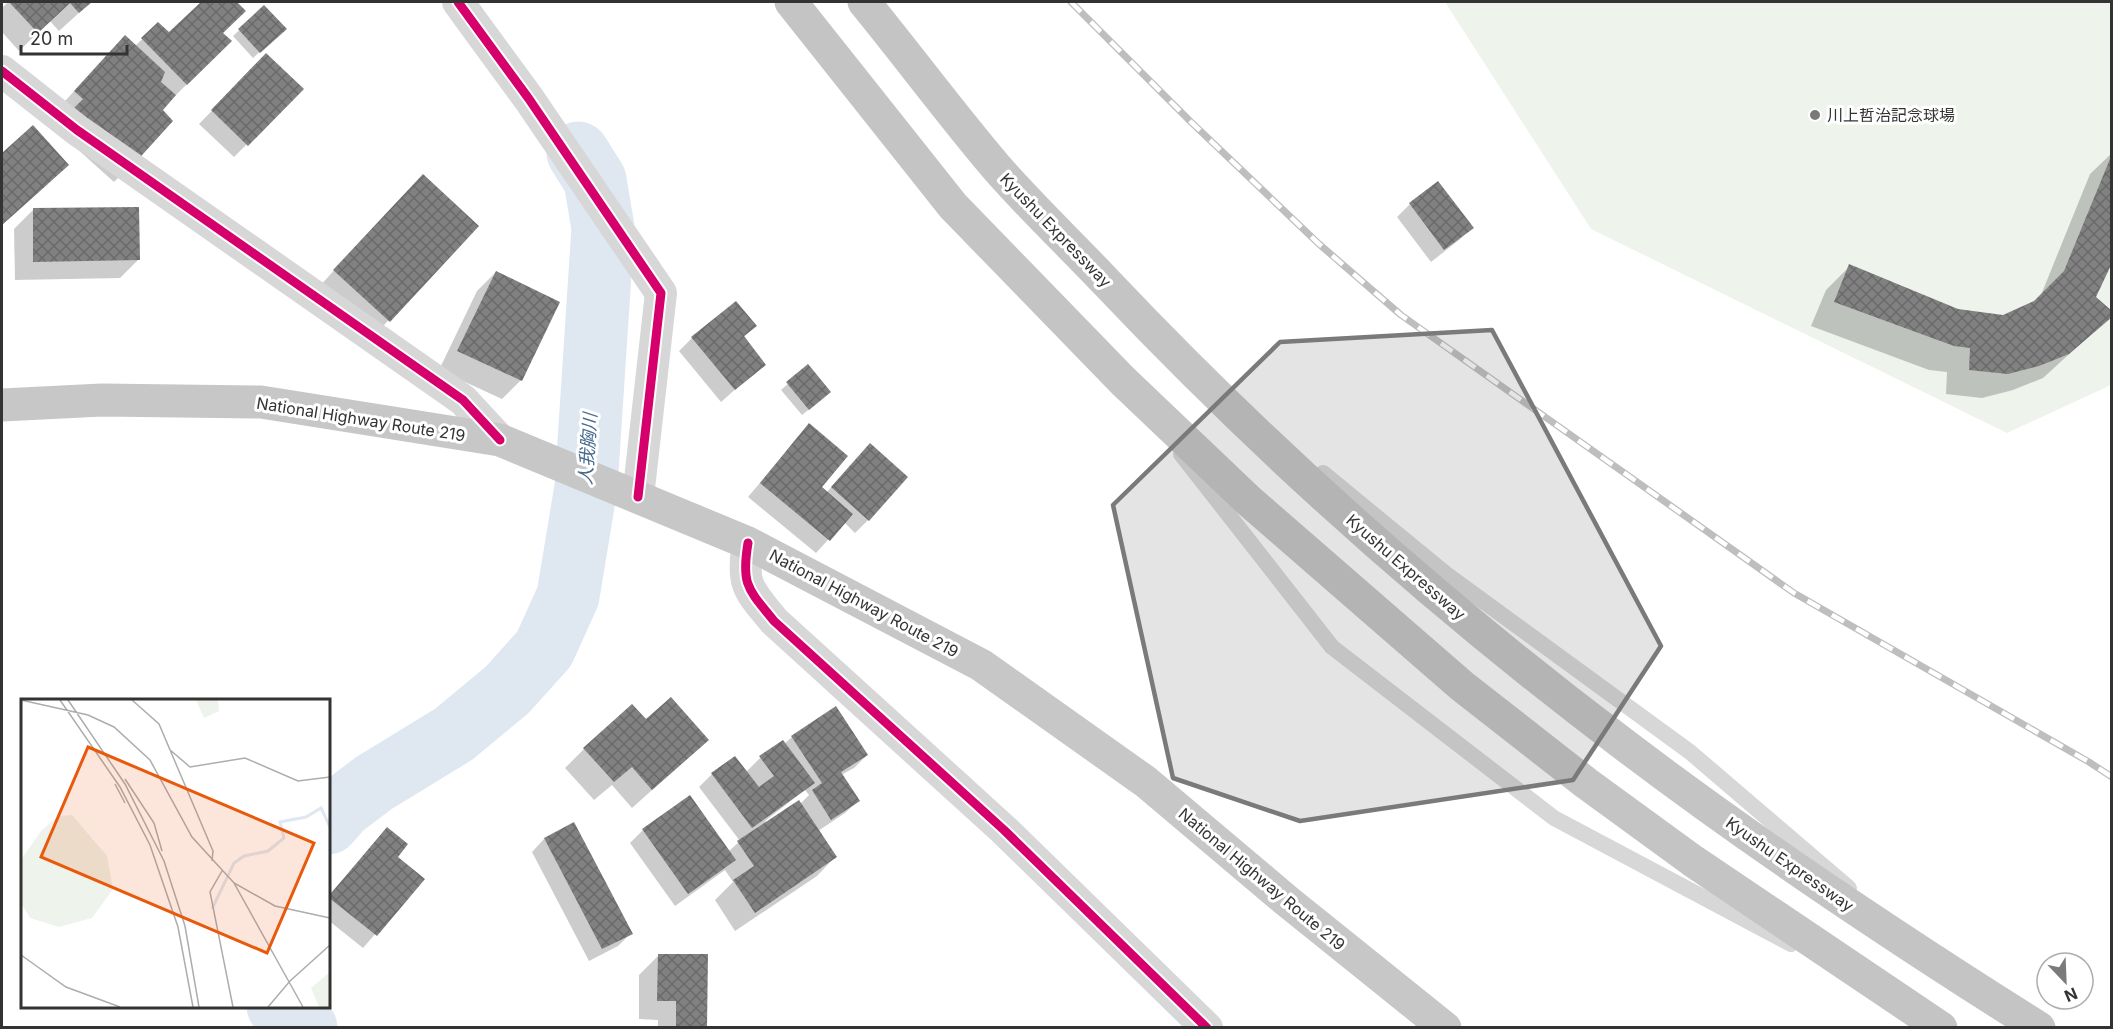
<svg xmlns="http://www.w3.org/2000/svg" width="2113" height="1029" font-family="Inter,'Noto Sans JP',sans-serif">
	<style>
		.park { fill: #eef3ec }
		.shadow { fill: #0003; fill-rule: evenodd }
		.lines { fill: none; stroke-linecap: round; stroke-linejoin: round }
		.river { stroke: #dfe8f1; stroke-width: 63 }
		.building { fill: url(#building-cross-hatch) }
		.service { stroke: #d7d7d7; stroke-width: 16 }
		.minor { stroke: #d7d7d7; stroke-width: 32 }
		.trunk { stroke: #c7c7c7; stroke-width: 33 }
		.motorway { stroke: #c4c4c4; stroke-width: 33 }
		.rail-casing { stroke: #bebebe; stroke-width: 7 }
		.rail { stroke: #fff; stroke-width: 4.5; stroke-dasharray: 14; stroke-linecap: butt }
		.cycleway-casing { stroke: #fff; stroke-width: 13 }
		.cycleway { stroke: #d6006c; stroke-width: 9 }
		.marked { fill: #7a7a7a; fill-opacity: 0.2; stroke: #7a7a7a; stroke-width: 4.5; stroke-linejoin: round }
		.poi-dot { fill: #7a7a7a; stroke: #fff; stroke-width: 2 }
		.labels { text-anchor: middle; stroke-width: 6; stroke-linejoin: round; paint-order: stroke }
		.poi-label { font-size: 16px; fill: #333; stroke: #fff; text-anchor: start }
		.street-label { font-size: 16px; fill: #333; stroke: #fff }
		.water-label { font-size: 18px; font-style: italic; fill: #476b8e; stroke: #fff }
		.inset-river { fill: none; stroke: #dfe8f1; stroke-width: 3 }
		.inset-road { fill: none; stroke: #adadad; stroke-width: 1.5 }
		.view { fill: #e8590c; fill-opacity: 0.15; stroke: #e8590c; stroke-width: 3 }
		.inset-edge { fill: none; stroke: #333; stroke-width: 3 }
	</style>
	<defs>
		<pattern id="building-cross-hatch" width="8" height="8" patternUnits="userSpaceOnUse" patternTransform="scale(1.5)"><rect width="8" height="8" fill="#818181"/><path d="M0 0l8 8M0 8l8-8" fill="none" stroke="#6a6a6a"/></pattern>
	</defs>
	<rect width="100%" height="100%" fill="#fff"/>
	<path class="park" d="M1445,2H2111V385L2007,433L1591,229Z"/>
	<path class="shadow" d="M8,2H91L59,31L50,21L19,51L2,32V8Z
		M203,2H235L244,11L221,33L230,41L160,111L133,163L114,182L55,129L56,111L106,56L135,46L158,24L169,35Z
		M264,7L278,35L253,58L233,36Z
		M266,55L302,89L234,157L199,124Z
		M33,127L48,184L2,225V155Z
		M2112,153V259L2094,298L2112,315L2043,378L2013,390L1982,398L1946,394L1947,372L1929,370L1811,326L1826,290L1850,266L1957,311L2003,316L2034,302L2041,295L2090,174Z
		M404,195L477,226L370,340L316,290Z
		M1410,204L1472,227L1459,240L1431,262L1397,217Z
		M33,210L139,259L120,278L15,280L14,229Z
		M496,272L558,303L521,380L502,399L439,370L477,291Z
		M755,326L743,338L764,364L721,402L679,351L692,338Z
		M808,366L823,398L802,415L781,390Z
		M809,425L820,487L826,493L857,458L868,520L855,533L844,522L816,553L748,497Z
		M646,722L688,758L632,808L612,785L594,800L565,768L584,749Z
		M792,737L867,755L854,768L841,775L858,801L845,813L818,831L835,857L817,876L735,931L715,900L733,882L725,870L675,906L630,843L643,830L728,852L740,841L699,787L712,774L746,772L760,758L784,744ZM805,790L809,795L800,804L767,823L765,821Z
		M573,824L631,933L618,946L589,961L532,852L544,839Z
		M387,829L396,857L423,879L363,948L328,920V896Z
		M658,956L706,1028H658V1020L639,1019V975Z"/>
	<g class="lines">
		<path class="river" d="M328,823L341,808L374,783L454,734L507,690L544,649L568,596L586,487L603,228L595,180L578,153
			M278,1006L306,1028"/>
	</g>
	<path class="building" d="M9,2H92L79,13L70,3L38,33Z
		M201,2H237L246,11L223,33L232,41L187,85L141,38L158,22L169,32Z
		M264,5L287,29L260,53L238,29Z
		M125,35L165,72L161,82L176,95L163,110L173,121L134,164L73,109L83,99L74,91Z
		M266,53L304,89L248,146L211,110Z
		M33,125L69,165L2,225V153Z
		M2112,154V263L2096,297L2112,311V317L2069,354L2039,366L2008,374L1969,370L1970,348L1954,346L1834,302L1849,264L1958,309L2003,315L2034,301L2064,271Z
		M423,174L479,226L390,322L333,270Z
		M1438,181L1474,228L1444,250L1409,203Z
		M139,207L140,260L33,262V208Z
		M496,271L560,302L522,381L457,351Z
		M736,301L757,326L744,336L766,365L735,390L691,337Z
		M808,364L831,392L809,410L786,382Z
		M809,423L848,456L822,487L853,514L830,541L760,483Z
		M870,443L908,477L869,521L831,487Z
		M671,697L709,740L652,790L632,767L614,782L583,748L632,704L646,719Z
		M836,706L868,755L841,772L860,801L831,820L812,790L822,783L791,736Z
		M783,740L815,783L752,828L711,773L735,756L759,787L774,776L759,756Z
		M690,795L736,860L688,894L642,829Z
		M799,800L837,857L755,913L733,880L754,866L737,841Z
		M574,822L633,934L602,949L544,838Z
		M387,827L408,844L398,857L425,879L377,936L328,897Z
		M658,954H708L707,1028H676V1001H657Z"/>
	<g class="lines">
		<path class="service" d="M1181,454L1332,647L1554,818L1791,944
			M1323,473L1446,574L1690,752L1849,888"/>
		<path class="minor" d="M458,2L529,99L661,293L638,497
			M2,71L77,130L463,400L500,440
			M748,543C741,585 748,589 774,621L1004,830L1207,1028"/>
		<path class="trunk" d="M2,405L102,400L261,402L500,440L748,543L981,665L1146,782L1287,901L1445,1028"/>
		<path class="motorway" d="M791,2L953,206L1123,381L1248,500L1462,686L1586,783L1693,861L1941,1028
			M864,2C909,57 951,114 997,168C1031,207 1070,244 1106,282C1265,450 1438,604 1622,743C1756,845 1896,938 2039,1028"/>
		<g class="rail-casing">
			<path id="rail" d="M1071,2L1191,122L1319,244L1401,315L1794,593L2089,762L2112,777"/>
		</g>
		<use href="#rail" class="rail"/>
		<g class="cycleway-casing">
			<path id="cycleway" d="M458,2L529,99L661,293L638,497
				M2,71L77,130L463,400L500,440
				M748,543C741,585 748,589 774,621L1004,830L1207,1028"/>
		</g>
		<use href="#cycleway" class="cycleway"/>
	</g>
	<path class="marked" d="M1492,330L1661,646L1573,780L1300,821L1173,778L1113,505L1280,342Z"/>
	<circle class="poi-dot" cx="1815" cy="115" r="6"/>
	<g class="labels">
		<g class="poi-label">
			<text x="1827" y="121">川上哲治記念球場</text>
		</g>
		<g class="street-label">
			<text transform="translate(1056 230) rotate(46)" y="6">Kyushu Expressway</text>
			<text transform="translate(361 419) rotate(9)" y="6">National Highway Route 219</text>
			<text transform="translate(1406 567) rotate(41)" y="6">Kyushu Expressway</text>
			<text transform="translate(864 603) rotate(28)" y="6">National Highway Route 219</text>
			<text transform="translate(1790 864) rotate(35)" y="6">Kyushu Expressway</text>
			<text transform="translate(1262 879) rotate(40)" y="6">National Highway Route 219</text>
		</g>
		<g class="water-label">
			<text transform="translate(588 449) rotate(-86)" y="6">人我胸川</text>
		</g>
	</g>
	<g transform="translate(21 699)">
		<rect width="309" height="309" fill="#fff"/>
		<path d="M175,1H197L198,12L183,19ZM309,273V308H298L290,289Z" fill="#eef3ec"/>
		<path d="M51,116L86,157L92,190L71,219L38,228L9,219L0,204V161L20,132L37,117Z" fill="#eef3ec"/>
		<path class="inset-river" d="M191,210L213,164L223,157L247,152L263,139L259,123L285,118L300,109L309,128"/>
		<path class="inset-road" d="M0,1L67,16L93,28L129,61L171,138L213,184L254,207L309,219M39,1L99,88L129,146L157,228L172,308M47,1L104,85L143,162L164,227L178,308M111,1L138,25L192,152L191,162M148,50L169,68L224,59L277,82L309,78M104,80L133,124L141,152M94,85L104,104M201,172L189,193L212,308M213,184L282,308M0,256L45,288L99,308M247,308L269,282L309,246"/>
		<path class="view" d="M67,48L293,144L246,254L20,158Z"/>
		<rect width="309" height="309" class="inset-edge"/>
	</g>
	<rect width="2113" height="1029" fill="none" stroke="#333333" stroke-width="6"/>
	<g transform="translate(2065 981) rotate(157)"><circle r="28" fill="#ffffff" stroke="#adadad" stroke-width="1.5"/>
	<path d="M0-4.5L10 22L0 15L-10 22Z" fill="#7a7a7a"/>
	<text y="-9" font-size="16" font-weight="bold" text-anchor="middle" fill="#333333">N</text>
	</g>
	<path d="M21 45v9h106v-9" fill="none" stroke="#333333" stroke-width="3"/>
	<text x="30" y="45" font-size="18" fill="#333333" stroke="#ffffff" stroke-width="4.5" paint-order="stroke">20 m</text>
</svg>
